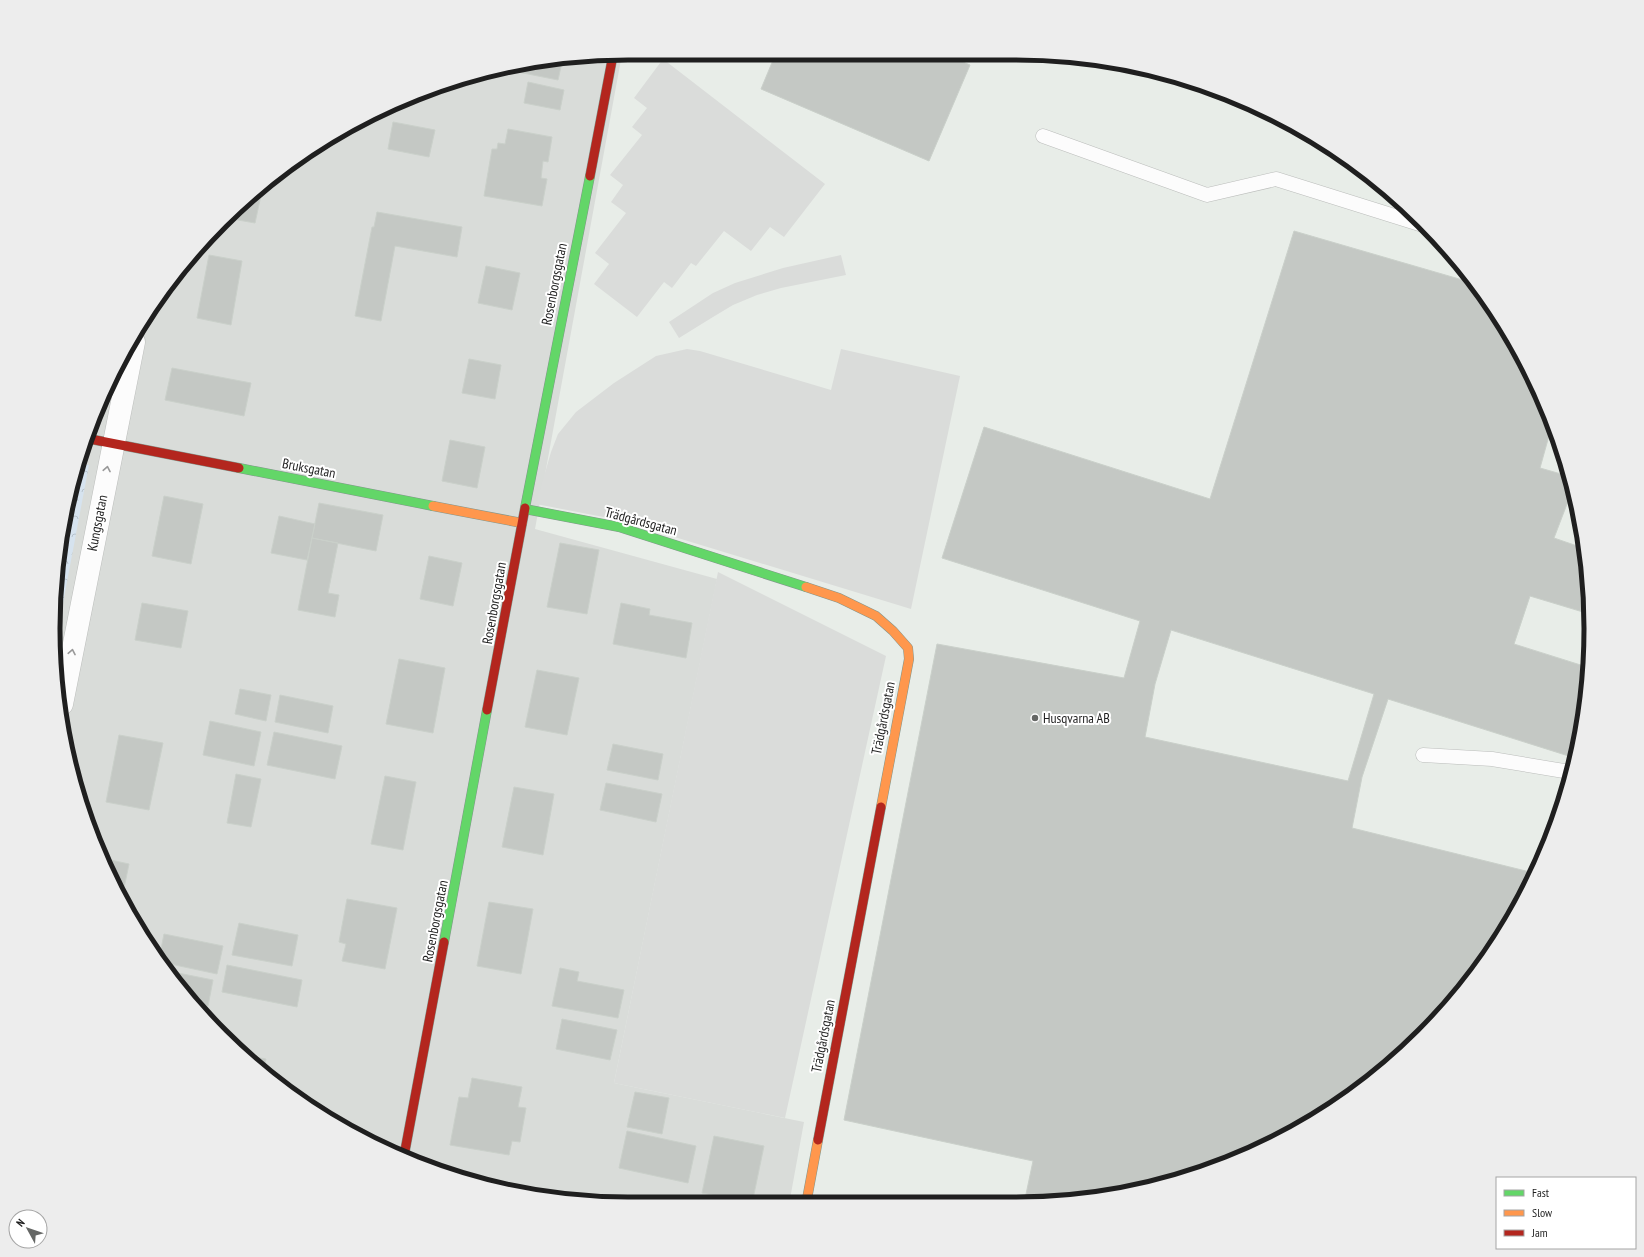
<svg xmlns="http://www.w3.org/2000/svg" width="1644" height="1257" font-family="'PT Sans Narrow',sans-serif">
	<style>
		.residential { fill: #d9dcd9 }
		.park { fill: url(#park-crowns) }
		.parking { fill: #dadcda }
		.building { fill: #c4c8c4; stroke: #cad0ca; fill-rule: evenodd }
		.lines { fill: none; stroke-linecap: round; stroke-linejoin: round }
		.lane-casing { stroke: #bbbdbb; stroke-width: 15 }
		.street-casing { stroke: #bbbdbb; stroke-width: 23 }
		.fast-casing { stroke: #82968c; stroke-width: 10 }
		.slow-casing { stroke: #82968c; stroke-width: 10 }
		.jam-casing { stroke: #82968c; stroke-width: 10 }
		.lane { stroke: #fcfcfc; stroke-width: 14 }
		.street { stroke: #fcfcfc; stroke-width: 22 }
		.fast { stroke: #63d668; stroke-width: 9 }
		.slow { stroke: #ff974d; stroke-width: 9 }
		.jam { stroke: #b3261e; stroke-width: 9 }
		.oneway { stroke: #999 }
		.poi-dot { fill: #656765; stroke: #fff; stroke-width: 1.5 }
		.labels { text-anchor: middle; stroke-width: 4; stroke-linejoin: round; paint-order: stroke }
		.street-label { font-size: 14px; fill: #1f1f1f; stroke: #fff }
		.poi-label { font-size: 14px; fill: #1f1f1f; stroke: #fff; text-anchor: start }
		.rim { fill: none; stroke: #1f1f1f; stroke-width: 5 }
	</style>
	<defs>
		<pattern id="park-crowns" width="20" height="18" patternUnits="userSpaceOnUse"><rect width="20" height="18" fill="#d6e3ef"/><path d="M2 6a3 3 0 1 1 6 0M12 15a3 3 0 1 1 6 0" fill="none" stroke="#b7c2cc"/></pattern>
	</defs>
	<rect width="100%" height="100%" fill="#e8ede8"/>
	<path class="residential" d="M622,54L535,529L717,579L614,1083L804,1122L790,1199H553L443,1173L341,1127L222,1036L150,948L84,814L54,666L64,516L112,374L196,249L249,196L341,130L479,73Z"/>
	<path class="park" d="M82,464L89,465L56,640L64,516Z"/>
	<path class="parking" d="M663,59L825,184L784,237L770,227L751,251L724,231L696,266L691,263L672,288L664,282L637,317L594,284L609,264L595,253L626,213L611,202L623,185L610,175L642,135L632,127L647,108L634,98Z
		M841,255L846,275L781,288L757,295L733,305L713,317L679,338L669,322L713,293L735,283L783,268Z
		M687,349L700,351L831,390L841,349L960,376L911,609L619,520L536,504L551,452L558,434L576,412L614,383L656,356Z
		M718,572L886,656L785,1118L614,1083Z"/>
	<path class="building" d="M776,53L945,54L970,65L929,161L761,89Z
		M562,62L558,80L518,72L519,67Z
		M528,82L564,90L560,110L524,103Z
		M393,122L435,130L429,157L388,149Z
		M508,129L552,137L548,162L543,161L541,178L547,179L542,206L484,196L492,149H497L498,143L505,144Z
		M263,186L255,223L227,218L249,196Z
		M377,212L462,227L457,257L395,246L381,321L355,316L372,227H374Z
		M1294,231L1473,283L1494,309L1547,408L1552,425L1540,468L1568,476L1572,491L1554,538L1583,548L1588,598L1583,612L1530,596L1514,644L1587,667L1580,741L1575,758L1388,699L1362,777L1352,828L1534,873L1494,948L1423,1035L1335,1107L1201,1173L1090,1199H1025L1033,1161L844,1120L937,644L1124,678L1140,621L942,558L984,427L1210,499ZM1171,630L1374,694L1348,781L1145,737L1155,684Z
		M209,255L242,261L231,325L197,318Z
		M486,266L520,273L512,310L478,303Z
		M469,359L501,365L495,399L462,393Z
		M172,368L251,383L244,416L165,400Z
		M450,440L485,447L477,488L442,481Z
		M164,496L203,504L191,564L152,556Z
		M319,503L383,515L376,551L312,538Z
		M279,516L315,524L307,560L271,553Z
		M312,538L338,543L328,593L339,595L335,617L298,610Z
		M560,543L599,550L587,614L547,607Z
		M429,556L462,563L453,606L420,599Z
		M142,603L188,611L181,648L135,640Z
		M621,603L650,609L649,615L692,623L686,658L613,644Z
		M399,659L445,668L433,733L386,724Z
		M537,670L579,678L567,735L525,727Z
		M240,689L271,695L266,721L235,714Z
		M280,695L333,706L328,733L275,722Z
		M210,721L261,732L254,766L203,755Z
		M274,732L342,746L335,779L267,765Z
		M119,735L163,743L149,810L106,802Z
		M613,744L663,754L658,780L607,770Z
		M236,774L261,779L251,827L227,823Z
		M385,776L416,782L403,850L371,844Z
		M606,783L662,794L656,822L600,810Z
		M514,787L554,794L543,855L502,847Z
		M106,859L129,864L123,893Z
		M347,899L397,908L385,969L342,961L346,944L339,942Z
		M489,902L533,909L521,974L477,966Z
		M239,923L298,935L292,966L232,955Z
		M164,934L223,946L217,974L161,962L159,959Z
		M227,965L302,980L297,1007L222,992Z
		M560,968L579,972L577,981L624,990L618,1018L552,1006Z
		M168,971L213,980L208,1006L195,1003Z
		M562,1019L617,1030L610,1060L556,1049Z
		M248,1056L266,1059L264,1068Z
		M472,1078L522,1087L518,1107L526,1108L520,1142L512,1141L509,1155L450,1145L459,1097L468,1098Z
		M635,1092L669,1098L662,1134L627,1127Z
		M627,1131L696,1146L688,1183L619,1168Z
		M714,1136L764,1146L753,1199H733L702,1193Z"/>
	<g class="lines">
		<g class="lane-casing">
			<path id="lane" d="M1043,136L1207,195L1276,179L1426,226
				M1423,755L1492,759L1570,772"/>
		</g>
		<g class="street-casing">
			<path id="street" d="M62,704L134,342"/>
		</g>
		<g class="fast-casing">
			<path id="fast" d="M239,468L433,506
				M525,508L590,176
				M525,509L619,527L806,587
				M444,942L487,710"/>
		</g>
		<g class="slow-casing">
			<path id="slow" d="M433,506L522,523
				M806,587L839,598L876,616L893,631L908,648L909,659L881,807
				M807,1199L818,1140"/>
		</g>
		<g class="jam-casing">
			<path id="jam" d="M590,176L613,55
				M90,439L239,468
				M487,710L525,508
				M818,1140L881,807
				M404,1156L444,942"/>
		</g>
		<use href="#lane" class="lane"/>
		<use href="#street" class="street"/>
		<use href="#fast" class="fast"/>
		<use href="#slow" class="slow"/>
		<use href="#jam" class="jam"/>
	</g>
	<defs><path id="oneway-chevron" d="M-2-3.5L2.5 0L-2 3.5" fill="none" stroke-width="1.6" stroke-linecap="round" stroke-linejoin="round"/></defs>
	<g class="oneway">
		<use href="#oneway-chevron" transform="translate(107 469) rotate(-79)"/>
		<use href="#oneway-chevron" transform="translate(72 652) rotate(-79)"/>
	</g>
	<circle class="poi-dot" cx="1035" cy="718" r="4"/>
	<g class="labels">
		<g class="street-label">
			<text transform="translate(554 284) rotate(-79)" y="5">Rosenborgsgatan</text>
			<text transform="translate(309 468) rotate(11)" y="5">Bruksgatan</text>
			<text transform="translate(641 521) rotate(15)" y="5">Trädgårdsgatan</text>
			<text transform="translate(97 523) rotate(-79)" y="5">Kungsgatan</text>
			<text transform="translate(494 603) rotate(-80)" y="5">Rosenborgsgatan</text>
			<text transform="translate(883 718) rotate(-79)" y="5">Trädgårdsgatan</text>
			<text transform="translate(435 921) rotate(-79)" y="5">Rosenborgsgatan</text>
			<text transform="translate(823 1036) rotate(-79)" y="5">Trädgårdsgatan</text>
		</g>
		<g class="poi-label">
			<text x="1043" y="723">Husqvarna AB</text>
		</g>
	</g>
	<path d="M0 0H1644V1257H0ZM628 60H1016A568 568 0 0 1 1584 628V629A568 568 0 0 1 1016 1197H628A568 568 0 0 1 60 629V628A568 568 0 0 1 628 60Z" fill="#ededed" fill-rule="evenodd"/>
	<path class="rim" d="M628 60H1016A568 568 0 0 1 1584 628V629A568 568 0 0 1 1016 1197H628A568 568 0 0 1 60 629V628A568 568 0 0 1 628 60Z"/>
	<rect x="1496" y="1177" width="140" height="72" fill="#ffffff" stroke="#a5a5a5"/>
	<rect x="1504" y="1190" width="20" height="6" fill="#63d668" stroke="#a5a5a5"/>
	<text x="1532" y="1197" font-size="12" fill="#1f1f1f">Fast</text>
	<rect x="1504" y="1210" width="20" height="6" fill="#ff974d" stroke="#a5a5a5"/>
	<text x="1532" y="1217" font-size="12" fill="#1f1f1f">Slow</text>
	<rect x="1504" y="1230" width="20" height="6" fill="#b3261e" stroke="#a5a5a5"/>
	<text x="1532" y="1237" font-size="12" fill="#1f1f1f">Jam</text>
	<g transform="translate(28 1229) rotate(310)"><circle r="19" fill="#ffffff" stroke="#a5a5a5"/>
	<path d="M0-3L7 15L0 10L-7 15Z" fill="#656765"/>
	<text y="-6" font-size="11" font-weight="bold" text-anchor="middle" fill="#1f1f1f">N</text>
	</g>
</svg>
